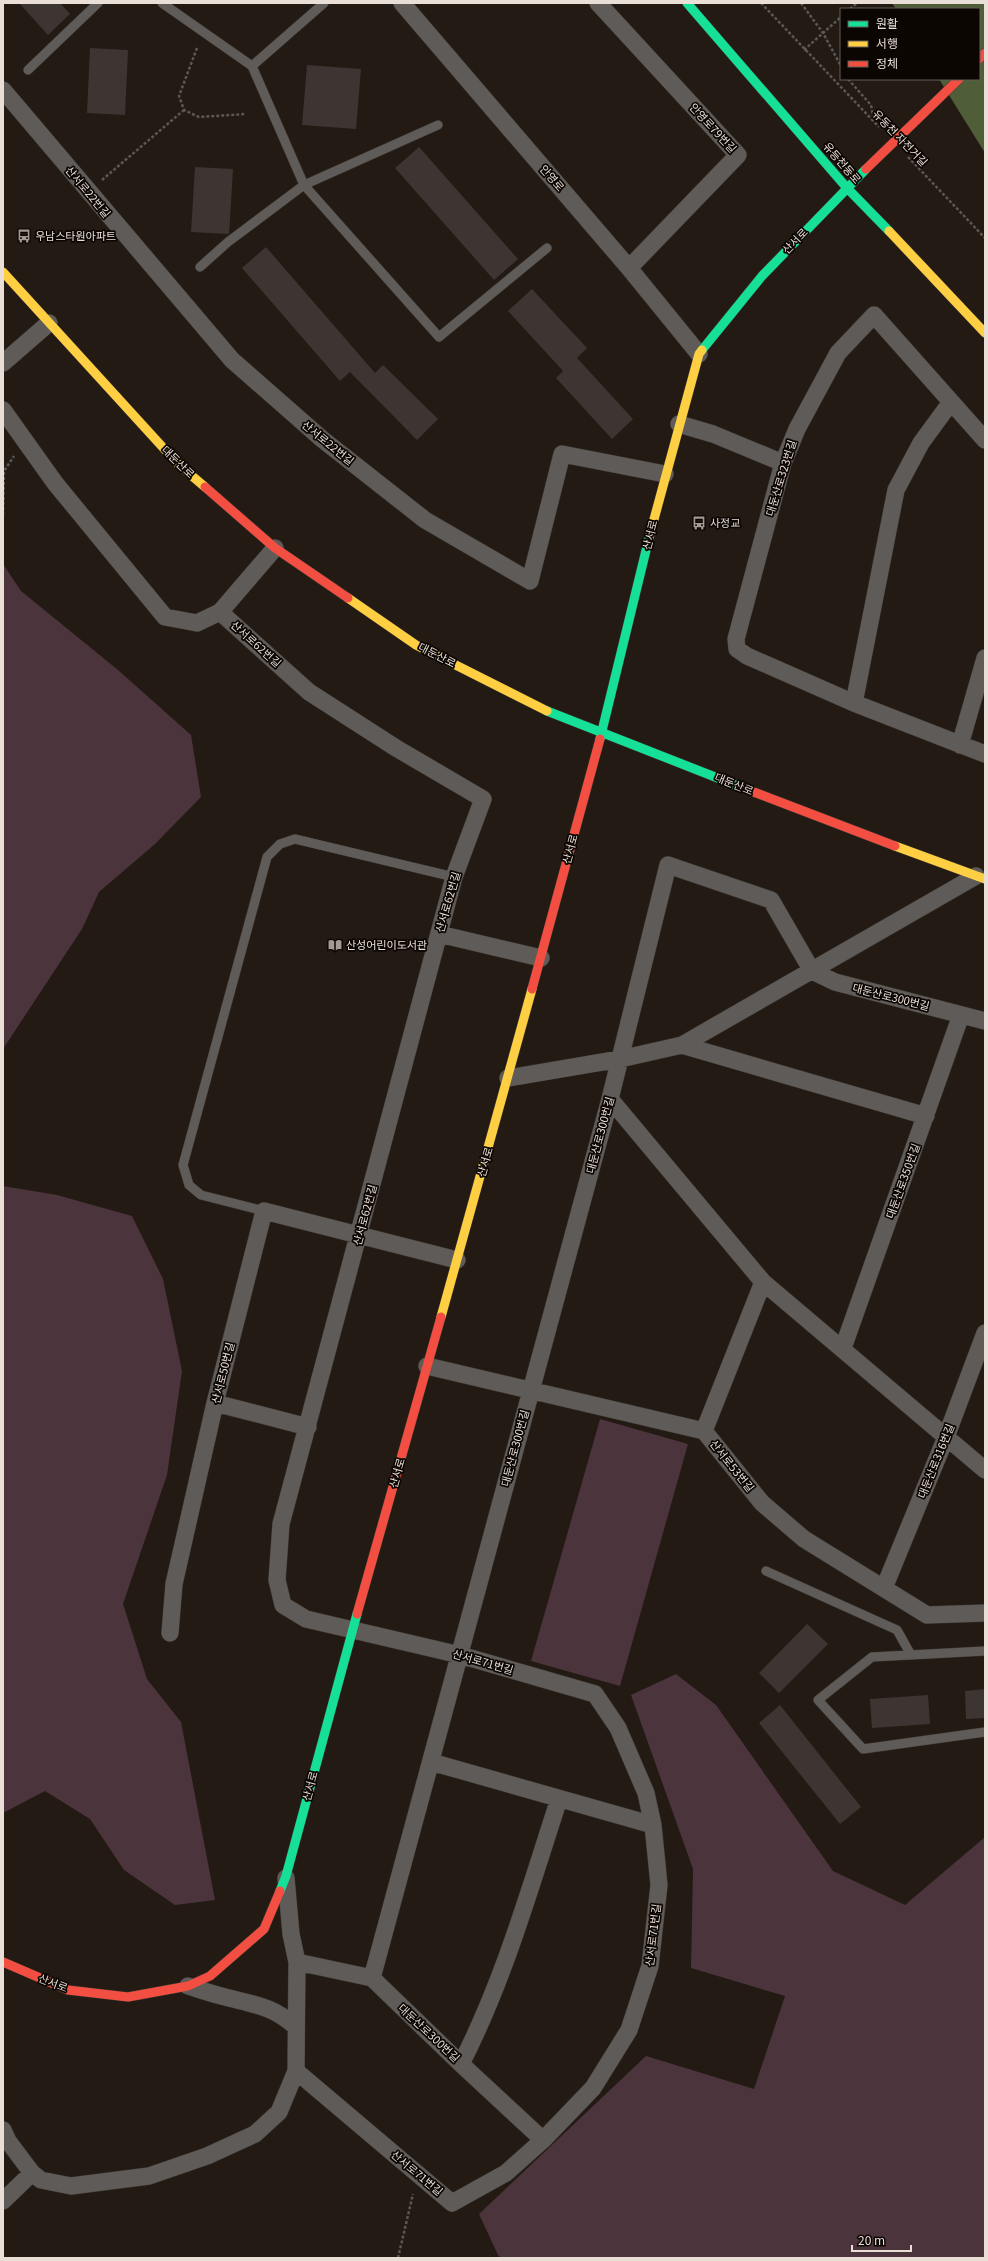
<svg xmlns="http://www.w3.org/2000/svg" width="988" height="2261" font-family="Georgia,'Noto Sans KR',serif">
	<style>
		.green { fill: #4c343d }
		.water { fill: #4f5e38 }
		.building { fill: #3d3531 }
		.lines { fill: none; stroke-linecap: round; stroke-linejoin: round }
		.lane-casing { stroke: #3c3630; stroke-width: 10 }
		.street-casing { stroke: #3c3630; stroke-width: 18 }
		.fast-casing { stroke: #3c3630; stroke-width: 10 }
		.slow-casing { stroke: #3c3630; stroke-width: 10 }
		.jam-casing { stroke: #3c3630; stroke-width: 10 }
		.path { stroke: #5a5754; stroke-width: 2.5; stroke-dasharray: 3 2; stroke-linecap: butt }
		.lane { stroke: #5e5b58; stroke-width: 9 }
		.street { stroke: #5e5b58; stroke-width: 17 }
		.fast { stroke: #16e098; stroke-width: 9 }
		.slow { stroke: #ffcf43; stroke-width: 9 }
		.jam { stroke: #f24e42; stroke-width: 9 }
		.jam-bridge-casing { stroke: #3c3630; stroke-width: 10; stroke-linecap: butt }
		.jam-bridge { stroke: #f24e42; stroke-width: 9 }
		.labels { text-anchor: middle; stroke-width: 3.5; stroke-linejoin: round; paint-order: stroke }
		.street-label { font-size: 11px; fill: #e9dfd7; stroke: #0c0603 }
		.poi-label { font-size: 11px; fill: #e9dfd7; stroke: #0c0603; text-anchor: start }
	</style>
	<rect width="100%" height="100%" fill="#221a13"/>
	<path class="green" d="M3,564L21,591L118,670L191,735L201,797L155,844L99,892L82,929L3,1049Z
		M3,1186L57,1195L132,1216L163,1279L182,1371L167,1475L123,1604L147,1679L181,1722L215,1900L175,1905L124,1870L90,1819L45,1791L3,1813Z
		M600,1419L688,1444L620,1686L531,1661Z
		M676,1674L716,1705L833,1871L905,1905L985,1837V2258H501L498,2255L479,2214L646,2056L754,2089L785,1996L691,1968L693,1869L631,1695Z"/>
	<path class="water" d="M892,3H985V153L939,79H979V9H896Z"/>
	<path class="building" d="M19,3H60L70,14L48,35Z
		M90,48L128,50L125,115L87,113Z
		M307,65L361,69L356,129L302,125Z
		M419,147L518,259L494,280L395,168Z
		M195,167L233,169L229,234L191,232Z
		M266,247L375,373L383,365L438,419L417,440L350,372L340,381L242,268Z
		M532,289L587,348L577,358L633,419L612,439L556,378L563,371L508,311Z
		M807,1624L828,1644L779,1693L759,1673Z
		M985,1689V1718L966,1719L965,1691Z
		M928,1695L930,1724L872,1728L870,1699Z
		M780,1705L861,1807L840,1824L759,1723Z"/>
	<g class="lines">
		<g class="lane-casing">
			<path id="lane" d="M162,3L252,66
				M324,3L252,66L304,185L439,337L547,248
				M28,70L98,3
				M200,267L228,242L304,185L438,125
				M264,1211L201,1195L189,1185L183,1165L267,857L280,844L295,839L454,877
				M766,1571L897,1630L911,1655
				M985,1651L872,1657L818,1700L863,1749L985,1732"/>
		</g>
		<g class="street-casing">
			<path id="street" d="M402,3L629,268L699,354
				M598,3L738,155L629,268
				M3,90L232,360L322,439L425,520L530,581L562,454L665,474
				M3,363L49,323
				M3,410L55,483L165,617L197,623L220,612L275,548
				M679,424L713,434L783,463
				M985,440L874,315L838,353L797,429L783,463L736,639L737,649L747,656L854,703L985,754
				M220,612L309,692L396,748L483,799L454,877L281,1524L277,1580L283,1605L306,1619L460,1655L595,1694L618,1728L646,1793L653,1825L659,1885L650,1966L629,2030L593,2088L543,2140L506,2173L452,2203L296,2071
				M854,703L896,490L921,443L951,402
				M960,745L985,658
				M439,934L541,958
				M682,1045L926,1116
				M508,1078L620,1059L682,1045L976,876
				M610,1099L763,1282L985,1470
				M843,1348L961,1015
				M427,1366L704,1431L762,1503L804,1539L927,1615L985,1613
				M215,1403L308,1427
				M704,1431L763,1282
				M884,1588L946,1437L985,1333
				M170,1633L174,1584L215,1403L264,1211L457,1260
				M431,1762L653,1825
				M297,1962L372,1978
				M372,1978L610,1099L668,865L771,900L812,971L835,982L985,1021
				M372,1978L461,2064L543,2140
				M188,1986C201,1990 215,1995 229,1998C257,2005 274,2007 296,2027
				M461,2064C504,1980 530,1888 559,1799
				M3,2130L8,2141L32,2173L41,2180L71,2186L149,2176L207,2156L255,2134L279,2112L296,2071L297,1962L291,1934L286,1878
				M3,2201L32,2173"/>
		</g>
		<g class="fast-casing">
			<path id="fast" d="M687,3L847,188L889,231
				M702,350L762,276L866,169
				M547,711L738,786
				M600,739L650,534
				M280,1891L286,1876L357,1614"/>
		</g>
		<g class="slow-casing">
			<path id="slow" d="M889,231L985,333
				M3,272L178,464L205,487
				M650,534L699,354L702,350
				M348,598L416,645L547,711
				M895,846L985,879
				M441,1317L532,989"/>
		</g>
		<g class="jam-casing">
			<path id="jam" d="M979,59L985,53
				M205,487L275,548L348,598
				M738,786L895,846
				M532,989L600,739
				M357,1614L441,1317
				M3,1962L68,1990L128,1997L188,1986L210,1976L264,1929L280,1891"/>
		</g>
		<path class="path" d="M761,3L879,127
			M801,3L823,33L841,66
			M850,9L857,3
			M197,48L179,96L184,110L199,117L246,114
			M804,50L841,17
			M848,79L871,105L874,121
			M908,157L985,238
			M102,180L184,110
			M3,515L4,471L14,456
			M398,2258L413,2194"/>
		<use href="#lane" class="lane"/>
		<use href="#street" class="street"/>
		<use href="#fast" class="fast"/>
		<use href="#slow" class="slow"/>
		<use href="#jam" class="jam"/>
		<g class="jam-bridge-casing">
			<path id="jam-bridge" d="M866,169L959,79"/>
		</g>
		<use href="#jam-bridge" class="jam-bridge"/>
	</g>
	<defs>
		<g id="bus-bare" transform="scale(1.08)"><path d="M-5-6H5V4H4V6H2V4H-2V6H-4V4H-5ZM-3.5-4V0h7V-4ZM-3.5 1.2v1.5H-2V1.2ZM2 1.2v1.5H3.5V1.2Z" fill="#a39a92" stroke="#0c0603" stroke-width="2.5" paint-order="stroke"/></g>
		<g id="library-bare" transform="scale(1.08)"><path d="M-6-4Q-3-5.5-.7-3.5V5Q-3 3-6 4ZM6-4Q3-5.5 .7-3.5V5Q3 3 6 4Z" fill="#a39a92" stroke="#0c0603" stroke-width="2.5" paint-order="stroke"/></g>
	</defs>
	<g fill-rule="evenodd">
		<use href="#bus-bare" x="24" y="236"/>
		<use href="#bus-bare" x="699" y="523"/>
		<use href="#library-bare" x="335" y="945"/>
	</g>
	<g class="labels">
		<g class="street-label">
			<text transform="translate(713 128) rotate(47)" y="4">안영로79번길</text>
			<text transform="translate(900 138) rotate(46)" y="4">유동천 자전거길</text>
			<text transform="translate(842 163) rotate(49)" y="4">유등천동로</text>
			<text transform="translate(552 178) rotate(49)" y="4">안영로</text>
			<text transform="translate(88 192) rotate(50)" y="4">산서로22번길</text>
			<text transform="translate(795 241) rotate(-46)" y="4">산서로</text>
			<text transform="translate(328 443) rotate(39)" y="4">산서로22번길</text>
			<text transform="translate(178 462) rotate(44)" y="4">대둔산로</text>
			<text transform="translate(781 478) rotate(-73)" y="4">대둔산로323번길</text>
			<text transform="translate(650 535) rotate(-76)" y="4">산서로</text>
			<text transform="translate(256 644) rotate(42)" y="4">산서로62번길</text>
			<text transform="translate(437 655) rotate(27)" y="4">대둔산로</text>
			<text transform="translate(734 784) rotate(22)" y="4">대둔산로</text>
			<text transform="translate(570 849) rotate(-75)" y="4">산서로</text>
			<text transform="translate(448 902) rotate(-74)" y="4">산서로62번길</text>
			<text transform="translate(891 997) rotate(14)" y="4">대둔산로300번길</text>
			<text transform="translate(600 1135) rotate(-75)" y="4">대둔산로300번길</text>
			<text transform="translate(485 1162) rotate(-74)" y="4">산서로</text>
			<text transform="translate(903 1181) rotate(-70)" y="4">대둔산로350번길</text>
			<text transform="translate(365 1215) rotate(-75)" y="4">산서로62번길</text>
			<text transform="translate(223 1373) rotate(-76)" y="4">산서로50번길</text>
			<text transform="translate(515 1448) rotate(-75)" y="4">대둔산로300번길</text>
			<text transform="translate(936 1461) rotate(-68)" y="4">대둔산로316번길</text>
			<text transform="translate(732 1466) rotate(51)" y="4">산서로53번길</text>
			<text transform="translate(397 1473) rotate(-74)" y="4">산서로</text>
			<text transform="translate(483 1662) rotate(16)" y="4">산서로71번길</text>
			<text transform="translate(310 1786) rotate(-75)" y="4">산서로</text>
			<text transform="translate(653 1935) rotate(-83)" y="4">산서로71번길</text>
			<text transform="translate(53 1983) rotate(21)" y="4">산서로</text>
			<text transform="translate(429 2033) rotate(43)" y="4">대둔산로300번길</text>
			<text transform="translate(417 2173) rotate(40)" y="4">산서로71번길</text>
		</g>
		<g class="poi-label">
			<text x="35" y="240">우남스타원아파트</text>
			<text x="710" y="527">사정교</text>
			<text x="346" y="949">산성어린이도서관</text>
		</g>
	</g>
	<rect width="988" height="2261" fill="none" stroke="#e9dfd7" stroke-width="8"/>
	<rect x="840" y="8" width="140" height="72" fill="#0c0603" stroke="#645d58"/>
	<rect x="848" y="21" width="20" height="6" fill="#16e098" stroke="#645d58"/>
	<text x="876" y="28" font-size="12" fill="#e9dfd7">원활</text>
	<rect x="848" y="41" width="20" height="6" fill="#ffcf43" stroke="#645d58"/>
	<text x="876" y="48" font-size="12" fill="#e9dfd7">서행</text>
	<rect x="848" y="61" width="20" height="6" fill="#f24e42" stroke="#645d58"/>
	<text x="876" y="68" font-size="12" fill="#e9dfd7">정체</text>
	<path d="M852 2245v6h59v-6" fill="none" stroke="#e9dfd7" stroke-width="2"/>
	<text x="858" y="2245" font-size="12" fill="#e9dfd7" stroke="#0c0603" stroke-width="3" paint-order="stroke">20 m</text>
</svg>
